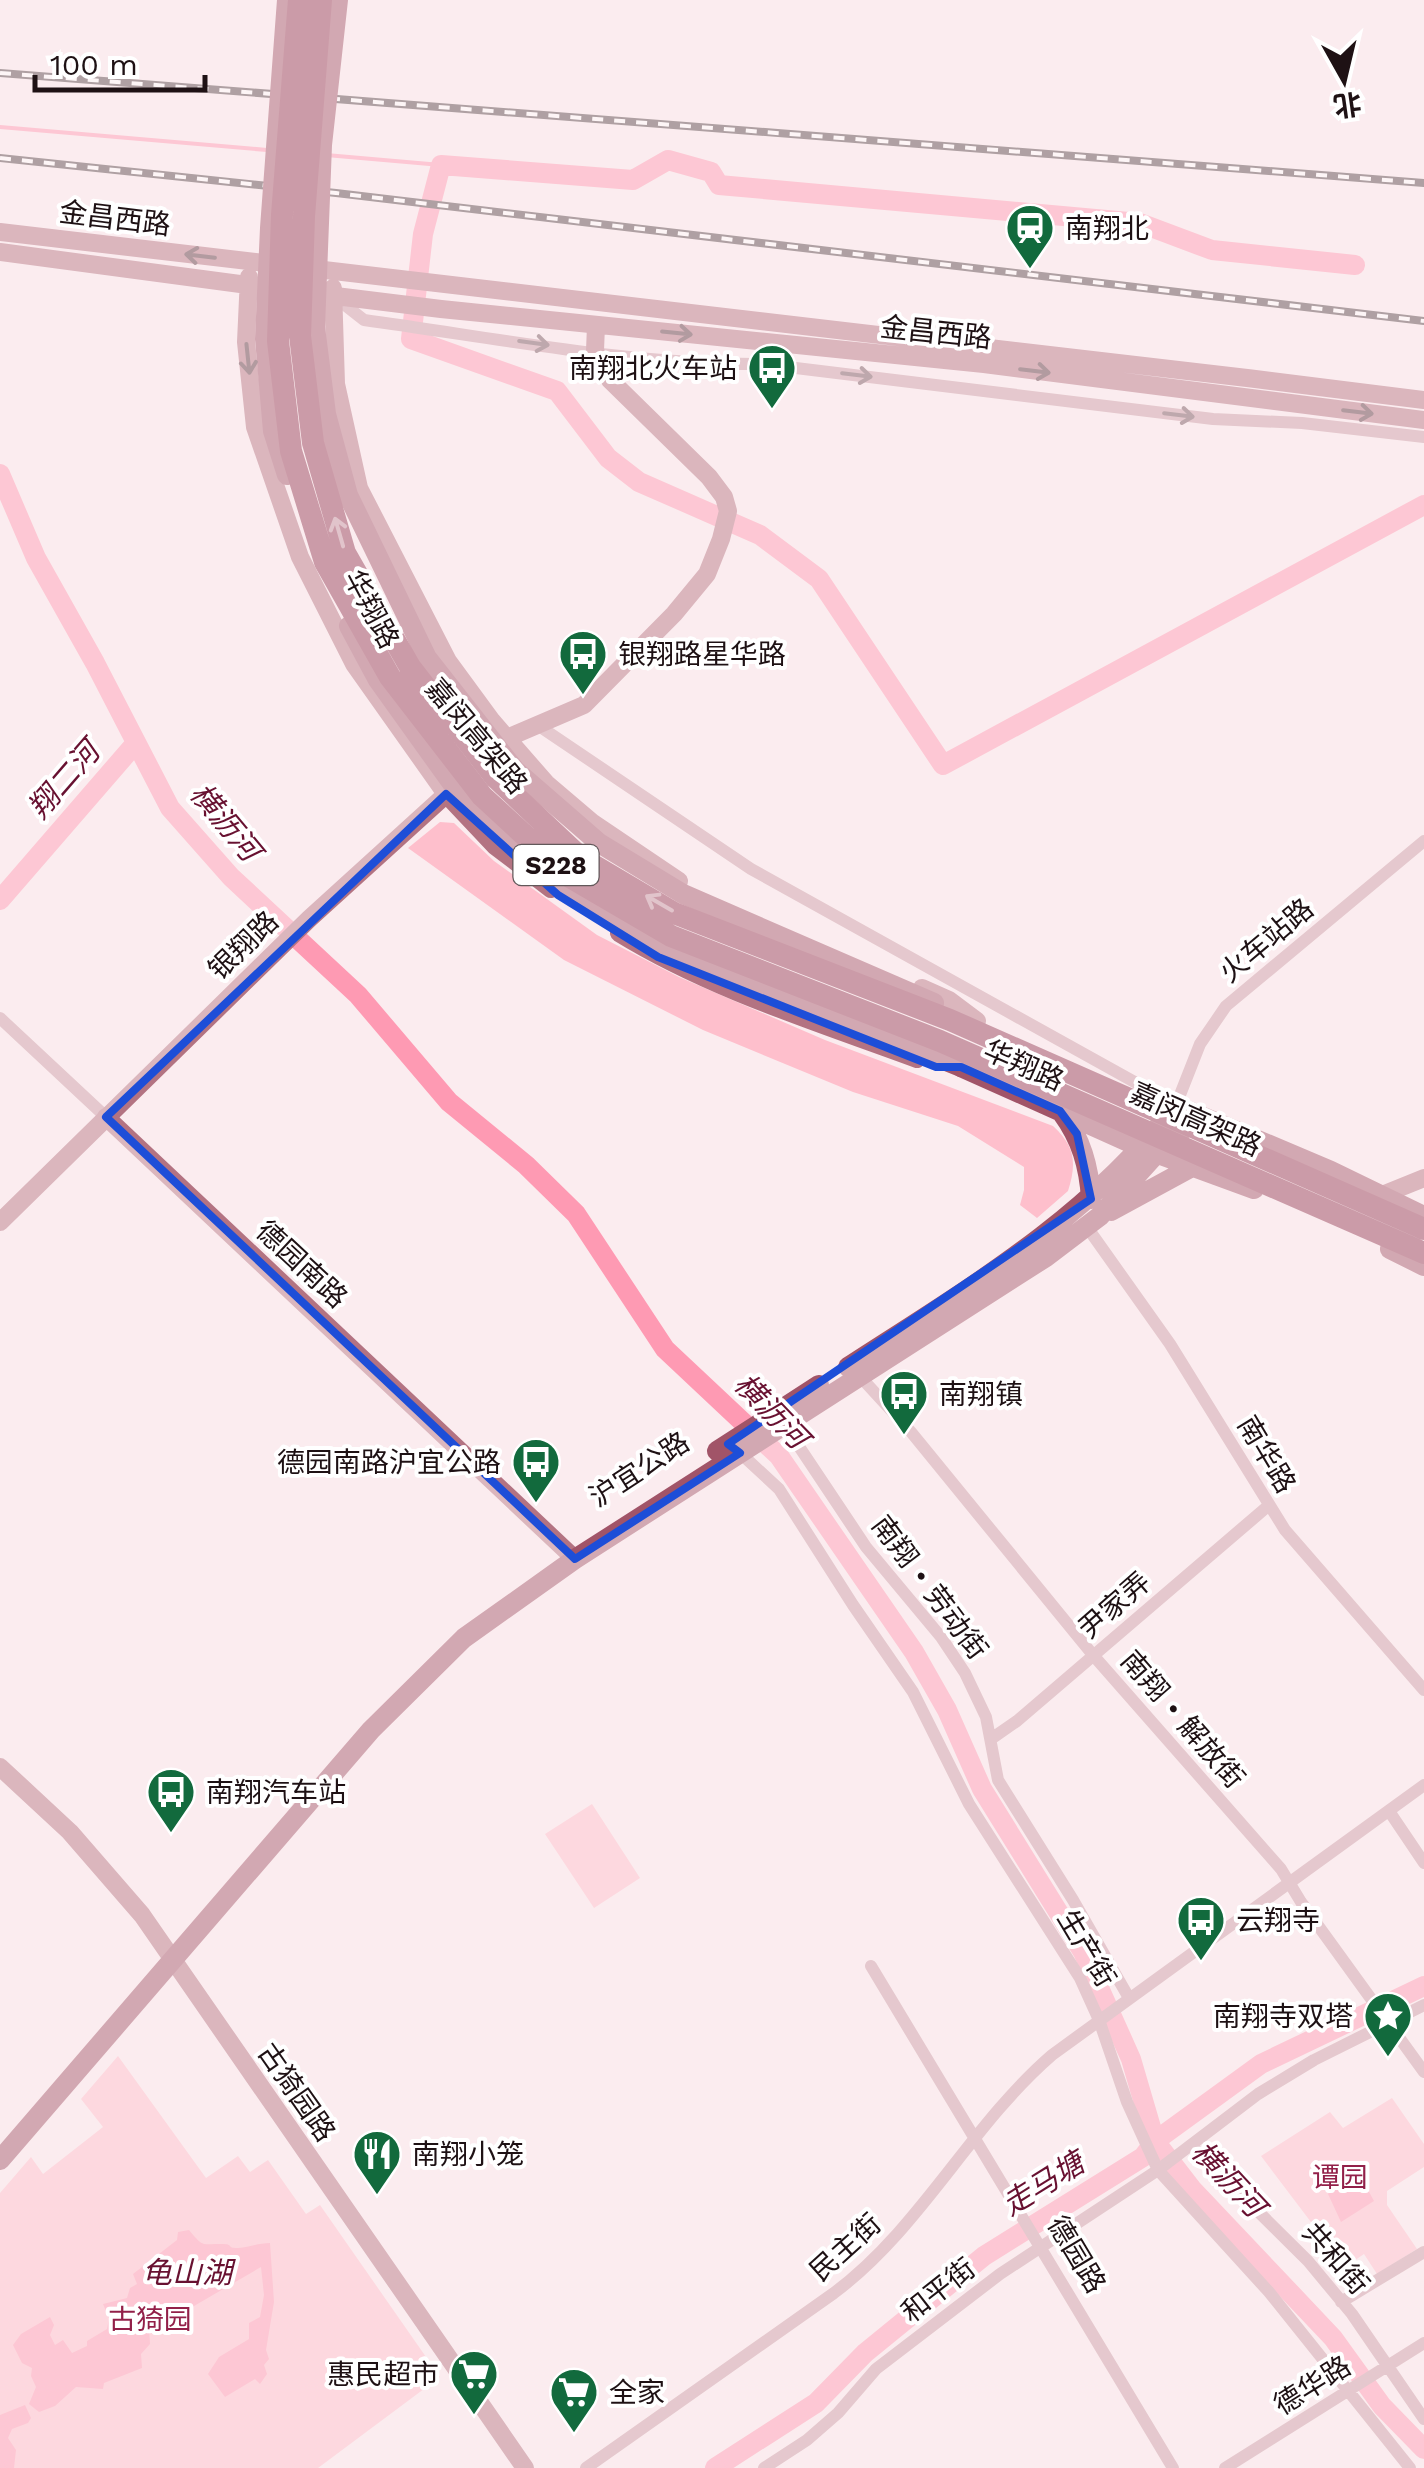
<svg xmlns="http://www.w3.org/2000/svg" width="1424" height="2468" font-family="'Work Sans','Noto Sans SC',sans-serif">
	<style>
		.green { fill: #febfcc }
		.water { fill: #fe9ab3 }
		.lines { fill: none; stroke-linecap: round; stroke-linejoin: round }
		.stream { stroke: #fe9ab3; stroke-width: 4 }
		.river { stroke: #fe9ab3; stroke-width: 20 }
		.street { stroke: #c99ca6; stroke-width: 12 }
		.secondary { stroke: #b37382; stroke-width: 18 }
		.primary { stroke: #a15468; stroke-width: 20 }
		.rail-casing { stroke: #524447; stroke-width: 8 }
		.rail { stroke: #fff; stroke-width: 4; stroke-dasharray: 11; stroke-linecap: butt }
		.primary-bridge { stroke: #a15468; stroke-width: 20 }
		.highway-bridge { stroke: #913852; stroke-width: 22 }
		.oneway { stroke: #5a3840 }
		.oneway2 { stroke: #74565d }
		.oneway3 { stroke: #c292a0 }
		.marked { fill: none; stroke: #1d4ed8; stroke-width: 8; stroke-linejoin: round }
		.labels { text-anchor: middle; stroke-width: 8; stroke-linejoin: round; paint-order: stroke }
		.shield { fill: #fff; stroke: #62585a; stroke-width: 2.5 }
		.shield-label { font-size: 25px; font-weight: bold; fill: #1e1114 }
		.street-label { font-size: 28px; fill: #1e1114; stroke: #fff }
		.poi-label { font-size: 28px; fill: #1e1114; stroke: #fff; text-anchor: start }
		.park-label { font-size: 28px; fill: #922049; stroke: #fff }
		.water-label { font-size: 30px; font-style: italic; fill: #681131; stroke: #fff }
	</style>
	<rect width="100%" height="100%" fill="#fbecef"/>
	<path class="green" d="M440,822L454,823L494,861L597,935L679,977L825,1040L1053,1126C1075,1146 1077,1163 1068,1191L1037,1218L1020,1205L1024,1190V1167L958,1126L853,1092L703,1030L564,960L408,848Z
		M592,1804L640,1878L594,1908L545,1834Z
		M118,2056L206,2178L238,2156L250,2172L268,2160L306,2214L320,2205L440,2377L318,2468H0V2193L31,2157L43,2174L103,2127L81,2099Z
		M1392,2098L1424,2144V2167L1387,2191V2205L1417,2249L1377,2274L1364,2254L1345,2267L1261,2156L1330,2112L1343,2128Z"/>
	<path class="water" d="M1336,2167L1342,2175L1353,2181L1361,2177L1374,2201L1341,2222L1328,2194L1332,2189L1326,2174Z
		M189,2230C205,2249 201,2243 222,2244C235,2244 225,2248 238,2248C249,2247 259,2243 270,2243L274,2302L266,2350L269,2359L264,2365L267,2374L260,2384L255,2379L225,2397L208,2374L219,2357L249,2339V2323L260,2317L264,2295L261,2267L170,2320L149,2327L150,2344L141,2354L142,2368L104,2383L103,2389L76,2387L55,2406L39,2412L29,2404L36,2387L31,2376L32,2368L22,2363L13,2345L21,2334L50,2317L54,2325L50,2335L55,2345L63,2340L72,2353L87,2346V2341L107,2329L109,2318L103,2304L127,2298L130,2288L137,2284L133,2274L177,2240L178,2232Z
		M25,2405L31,2418L28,2423L12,2429L8,2438L16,2450L14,2468H0V2415Z"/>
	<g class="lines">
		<path class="stream" d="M0,127L267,150
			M326,155L441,165"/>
		<path class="river" d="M1355,265L1212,250L1140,223L719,185L711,172L668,160L633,180L441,165L423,234L411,339L557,391L608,458L639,482L760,535L819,579L943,765L1424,505
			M0,474L36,558L95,663L170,808L231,877L358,995L449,1102L526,1165L576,1214L665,1349L779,1456L914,1652L947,1710L982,1789L1083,1952L1131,2059L1155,2141L1192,2189L1333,2338L1382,2406L1424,2449
			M0,900L135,744
			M715,2468L816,2403L865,2353L984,2256L1143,2157L1155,2141L1261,2064L1424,1986"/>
		<path class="street" d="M336,298L364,320C496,338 630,365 763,364L1213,419L1302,423L1424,437
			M539,726L751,869L1176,1105L1200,1044L1226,1006L1424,841
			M0,1018L106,1117
			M1087,1227L1170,1344L1285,1530L1424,1690
			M856,1372L911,1432L1093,1655L1281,1869L1301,1902L1424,2072
			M784,1424L866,1547L941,1637L965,1673L986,1717L998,1780L1073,1900L1129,1998
			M738,1451L779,1489L853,1605L913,1692L969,1804L1080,1978L1099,2020L1127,2102L1158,2170L1269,2292L1410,2468
			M991,1739L1017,1721L1268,1506
			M1389,1811L1424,1863
			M871,1966L1173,2468
			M1192,2146L1308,2261L1352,2314L1424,2419
			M1341,2302L1424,2252
			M586,2468L834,2293C921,2228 970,2126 1052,2055L1424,1785
			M764,2468L807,2440L838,2413L876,2369L1000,2274L1158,2170L1258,2094L1314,2060L1424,2005
			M1225,2468L1424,2343"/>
		<path class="secondary" d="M0,232C475,289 950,340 1424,400
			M0,252L277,289
			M249,277L246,342L255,427L300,557L354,664L446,794L495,846L551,889
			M333,288L336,384L359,488L448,661L492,721L546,783L593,823L679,881
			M303,292L441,309L984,364L1424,420
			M488,755L507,738L584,705L674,614L707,574L721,539L728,511L724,497L709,477L610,380L595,351L596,325
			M619,933C710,989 817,1022 917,1059
			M922,988L949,1000L977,1021
			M106,1117L575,1559
			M1382,1195L1424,1178
			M0,1222L309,919L462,780
			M0,1767L70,1832L142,1915L525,2468"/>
		<path class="primary" d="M961,1067L1142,1148L1254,1189
			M1189,1111L1331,1171L1424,1216
			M1062,1113C1081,1139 1089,1166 1091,1199
			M1111,1211L1192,1167
			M1390,1249L1424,1266
			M848,1367C968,1289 1087,1220 1176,1105
			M717,1451L819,1385
			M0,2160L371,1730L464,1638L575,1559L1046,1257L1100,1216L1156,1154L1199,1115"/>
		<g class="rail-casing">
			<path id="rail" d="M0,73L1424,183
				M0,158L336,193L1424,321"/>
		</g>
		<use href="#rail" class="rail"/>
		<path class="primary-bridge" d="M287,0L270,228L265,339L273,431L287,475
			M338,0L322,145L315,327L326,414L348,495L427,658L515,770L599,843L683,894L934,1003
			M349,626L378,680L464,800L561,887L664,948L961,1067"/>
		<path class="highway-bridge" d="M299,0L282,215L278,341L291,451L325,562L390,677L482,796L570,877L671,936L940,1041L1424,1253
			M321,0L304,216L300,336L313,443L345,553L410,667L496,778L581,858L674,913L950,1020L1424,1229"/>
	</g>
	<defs><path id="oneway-shaft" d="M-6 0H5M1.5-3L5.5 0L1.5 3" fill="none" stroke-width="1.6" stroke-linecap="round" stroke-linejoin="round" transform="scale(2.5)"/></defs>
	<g class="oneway">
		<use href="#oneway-shaft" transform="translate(200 256) rotate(-173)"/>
		<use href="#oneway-shaft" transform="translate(677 333) rotate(6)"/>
		<use href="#oneway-shaft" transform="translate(248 359) rotate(84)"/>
		<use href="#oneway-shaft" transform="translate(1035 371) rotate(7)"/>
		<use href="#oneway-shaft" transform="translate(1358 412) rotate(7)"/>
	</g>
	<g class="oneway2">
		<use href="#oneway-shaft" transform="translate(534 343) rotate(8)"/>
		<use href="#oneway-shaft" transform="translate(857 375) rotate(7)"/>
		<use href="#oneway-shaft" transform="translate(1179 415) rotate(7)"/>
	</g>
	<g class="oneway3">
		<use href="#oneway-shaft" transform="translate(339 532) rotate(-106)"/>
		<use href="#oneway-shaft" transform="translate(659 903) rotate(-150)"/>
	</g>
	<path d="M0 0H1424V2468H0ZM446,794L558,895L658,957L936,1067H961L1060,1111L1077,1134L1091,1199L728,1444L740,1453L575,1559L106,1117Z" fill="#fbecef" fill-opacity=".55" fill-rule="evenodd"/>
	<path class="marked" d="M446,794L558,895L658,957L936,1067H961L1060,1111L1077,1134L1091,1199L728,1444L740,1453L575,1559L106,1117Z"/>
	<defs>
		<g id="station-pin" transform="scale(2.5)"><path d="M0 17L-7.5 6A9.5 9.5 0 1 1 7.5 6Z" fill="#126a3d" stroke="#fff"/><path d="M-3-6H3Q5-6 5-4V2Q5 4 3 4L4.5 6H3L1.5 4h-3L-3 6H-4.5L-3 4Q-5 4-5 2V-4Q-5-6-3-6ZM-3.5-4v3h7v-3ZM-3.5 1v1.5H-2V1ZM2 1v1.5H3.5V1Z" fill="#fff"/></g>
		<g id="bus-pin" transform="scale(2.5)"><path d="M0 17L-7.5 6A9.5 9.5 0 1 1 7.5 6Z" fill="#126a3d" stroke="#fff"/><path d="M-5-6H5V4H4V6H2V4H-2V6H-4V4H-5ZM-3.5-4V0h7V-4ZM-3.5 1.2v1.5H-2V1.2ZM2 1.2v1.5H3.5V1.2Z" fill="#fff"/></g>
		<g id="sight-pin" transform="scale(2.5)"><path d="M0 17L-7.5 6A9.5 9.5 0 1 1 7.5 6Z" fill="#126a3d" stroke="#fff"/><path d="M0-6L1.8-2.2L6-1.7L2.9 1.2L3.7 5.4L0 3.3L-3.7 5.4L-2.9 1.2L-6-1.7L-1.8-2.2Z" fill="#fff"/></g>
		<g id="restaurant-pin" transform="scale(2.5)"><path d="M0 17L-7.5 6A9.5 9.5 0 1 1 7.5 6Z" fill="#126a3d" stroke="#fff"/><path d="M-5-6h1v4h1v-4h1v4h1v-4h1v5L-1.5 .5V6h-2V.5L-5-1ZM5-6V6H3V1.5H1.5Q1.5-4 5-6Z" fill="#fff"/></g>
		<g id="supermarket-pin" transform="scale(2.5)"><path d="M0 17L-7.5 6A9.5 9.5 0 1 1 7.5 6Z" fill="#126a3d" stroke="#fff"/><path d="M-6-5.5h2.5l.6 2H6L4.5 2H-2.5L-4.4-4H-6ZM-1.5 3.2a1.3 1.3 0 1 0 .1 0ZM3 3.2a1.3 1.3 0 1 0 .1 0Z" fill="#fff"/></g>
	</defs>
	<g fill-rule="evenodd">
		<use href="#station-pin" x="1030" y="228"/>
		<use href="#bus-pin" x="772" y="368"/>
		<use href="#bus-pin" x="583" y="654"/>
		<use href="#bus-pin" x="904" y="1394"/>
		<use href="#bus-pin" x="536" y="1462"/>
		<use href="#bus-pin" x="171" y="1792"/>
		<use href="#bus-pin" x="1201" y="1920"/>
		<use href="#sight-pin" x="1388" y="2016"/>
		<use href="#restaurant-pin" x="377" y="2154"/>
		<use href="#supermarket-pin" x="474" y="2374"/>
		<use href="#supermarket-pin" x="574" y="2392"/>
	</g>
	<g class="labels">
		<rect class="shield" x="513.5" y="845" width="85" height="40" rx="8"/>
		<g class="shield-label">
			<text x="556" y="874">S228</text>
		</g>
		<g class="street-label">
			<text transform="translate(115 218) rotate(7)" y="10">金昌西路</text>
			<text transform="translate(936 332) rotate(6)" y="10">金昌西路</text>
			<text transform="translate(372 609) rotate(62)" y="10">华翔路</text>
			<text transform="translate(477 736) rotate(50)" y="10">嘉闵高架路</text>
			<text transform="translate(1266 940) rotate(-40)" y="10">火车站路</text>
			<text transform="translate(243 945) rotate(-44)" y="10">银翔路</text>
			<text transform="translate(1024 1065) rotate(24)" y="10">华翔路</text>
			<text transform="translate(1196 1119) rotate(24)" y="10">嘉闵高架路</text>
			<text transform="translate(302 1264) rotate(43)" y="10">德园南路</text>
			<text transform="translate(1267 1454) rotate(59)" y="10">南华路</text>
			<text transform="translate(639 1469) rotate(-33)" y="10">沪宜公路</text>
			<text transform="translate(930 1587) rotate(53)" y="10">南翔 • 劳动街</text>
			<text transform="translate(1114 1605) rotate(-41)" y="10">尹家弄</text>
			<text transform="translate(1183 1719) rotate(49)" y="10">南翔 • 解放街</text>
			<text transform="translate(1087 1948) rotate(59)" y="10">生产街</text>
			<text transform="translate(297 2092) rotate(55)" y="10">古猗园路</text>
			<text transform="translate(845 2247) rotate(-42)" y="10">民主街</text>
			<text transform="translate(1077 2254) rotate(59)" y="10">德园路</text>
			<text transform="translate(1336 2258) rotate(49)" y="10">共和街</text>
			<text transform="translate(938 2290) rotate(-38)" y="10">和平街</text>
			<text transform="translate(1312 2385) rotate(-32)" y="10">德华路</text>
		</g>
		<g class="poi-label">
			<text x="1065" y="238">南翔北</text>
			<text x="737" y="378" text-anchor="end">南翔北火车站</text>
			<text x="618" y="664">银翔路星华路</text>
			<text x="939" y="1404">南翔镇</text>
			<text x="501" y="1472" text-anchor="end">德园南路沪宜公路</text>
			<text x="206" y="1802">南翔汽车站</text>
			<text x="1236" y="1930">云翔寺</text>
			<text x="1353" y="2026" text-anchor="end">南翔寺双塔</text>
			<text x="412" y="2164">南翔小笼</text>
			<text x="439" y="2384" text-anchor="end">惠民超市</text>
			<text x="609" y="2402">全家</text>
		</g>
		<g class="park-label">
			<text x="1340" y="2187">谭园</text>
			<text x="150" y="2329">古猗园</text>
		</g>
		<g class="water-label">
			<text transform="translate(64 780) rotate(-49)" y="10">翔二河</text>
			<text transform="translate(225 822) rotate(50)" y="10">横沥河</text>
			<text transform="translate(771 1411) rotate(46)" y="10">横沥河</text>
			<text transform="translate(1228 2179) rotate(47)" y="10">横沥河</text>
			<text transform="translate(1043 2184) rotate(-32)" y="10">走马塘</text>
			<text x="187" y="2283">龟山湖</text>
		</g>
	</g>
	<g transform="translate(1344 80) rotate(172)" stroke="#ffffff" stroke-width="8" paint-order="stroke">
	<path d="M0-8L18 38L0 25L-18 38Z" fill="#1e1114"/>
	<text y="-15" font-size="28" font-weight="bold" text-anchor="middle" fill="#1e1114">北</text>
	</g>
	<path d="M35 75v15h170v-15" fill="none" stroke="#1e1114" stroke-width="5"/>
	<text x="50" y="75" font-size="30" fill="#1e1114" stroke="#ffffff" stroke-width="8" paint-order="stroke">100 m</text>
</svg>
